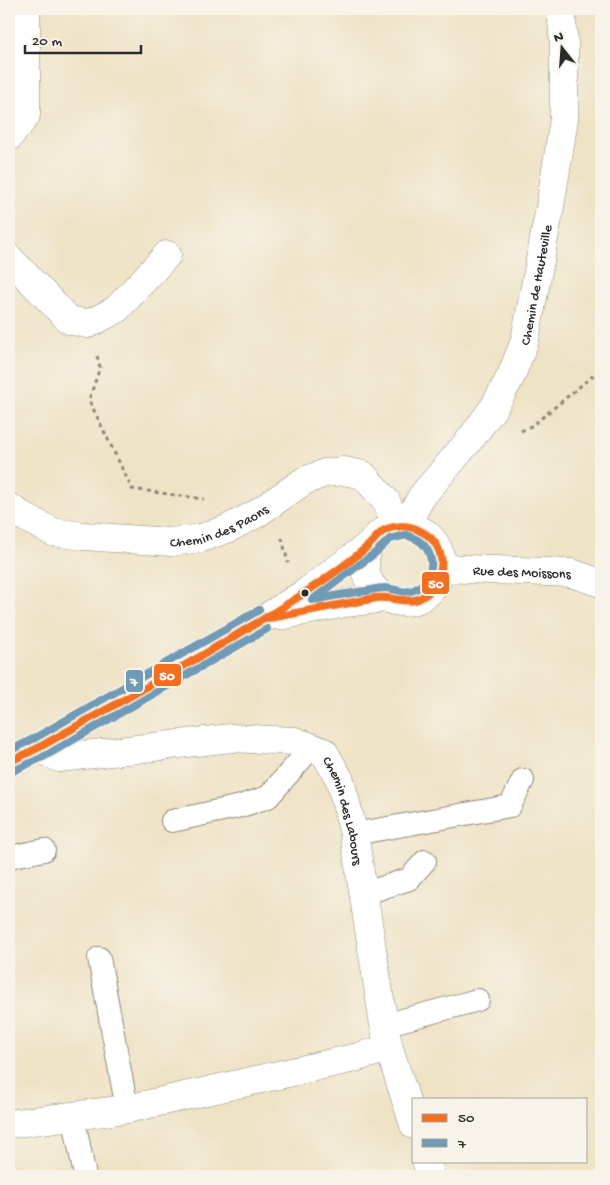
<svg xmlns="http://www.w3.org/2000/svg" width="610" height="1185" font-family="'Gochi Hand',sans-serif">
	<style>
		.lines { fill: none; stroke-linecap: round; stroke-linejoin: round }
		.service-casing { stroke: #8d8778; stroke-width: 24 }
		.minor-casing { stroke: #8d8778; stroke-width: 29 }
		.path { stroke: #8d8778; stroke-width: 3; stroke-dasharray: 4 4; stroke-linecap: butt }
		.service { stroke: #fff; stroke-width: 22 }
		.minor { stroke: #fff; stroke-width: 28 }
		.bus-1-casing { stroke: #f7f3e8; stroke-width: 11 }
		.bus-2-casing { stroke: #f7f3e8; stroke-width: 11 }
		.bus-1 { stroke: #f37022; stroke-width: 8 }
		.bus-2 { stroke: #709ab5; stroke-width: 8 }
		.bus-dot { fill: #2b2b2b; stroke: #f7f3e8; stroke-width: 2 }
		.labels { text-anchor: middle; stroke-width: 4; stroke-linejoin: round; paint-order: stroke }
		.street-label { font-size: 14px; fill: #2b2b2b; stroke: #f7f3e8 }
		.line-badge { stroke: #f7f3e8; stroke-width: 2 }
		.badge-label { font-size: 14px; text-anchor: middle; font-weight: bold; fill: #fff }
	</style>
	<rect width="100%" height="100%" fill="#f7f3e8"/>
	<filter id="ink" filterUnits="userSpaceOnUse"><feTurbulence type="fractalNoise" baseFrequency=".02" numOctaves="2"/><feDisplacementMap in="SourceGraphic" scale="10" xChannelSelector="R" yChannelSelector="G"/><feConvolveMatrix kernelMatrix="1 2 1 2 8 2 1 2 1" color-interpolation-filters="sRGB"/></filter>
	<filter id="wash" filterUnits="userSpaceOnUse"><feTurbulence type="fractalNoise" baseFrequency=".0096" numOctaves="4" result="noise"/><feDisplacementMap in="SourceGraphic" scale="20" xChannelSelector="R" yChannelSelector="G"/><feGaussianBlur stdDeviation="1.12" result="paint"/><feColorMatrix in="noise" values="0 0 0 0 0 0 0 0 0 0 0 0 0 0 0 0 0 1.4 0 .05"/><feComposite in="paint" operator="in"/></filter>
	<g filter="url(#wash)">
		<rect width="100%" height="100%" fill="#efe3c6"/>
	</g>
	<g filter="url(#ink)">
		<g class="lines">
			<g class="service-casing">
				<path id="service" d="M172,821L241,806L268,797L312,747
					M354,834L510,806L523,780
					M9,857L44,850
					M363,894L409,879L425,861
					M99,958L127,1109
					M384,1025L478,1000
					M73,1115L85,1176"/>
			</g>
			<g class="minor-casing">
				<g id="minor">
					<path d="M9,137L26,116V9"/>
					<path d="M9,258L69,320L88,324L116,310L167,255"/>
					<path id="s1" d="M9,507L26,518L53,532L83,536L171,542L201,538L227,529L256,514L304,481L325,473L344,471L363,475L386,501L397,526"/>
					<path id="s2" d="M406,525L422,496L472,437L494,407L511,376L525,340L550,207L564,119V45L561,9"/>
					<circle cx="403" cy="564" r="38"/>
					<path id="s3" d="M442,568L571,573L601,583"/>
					<path d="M280,616L345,603L385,598"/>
					<path id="s4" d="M38,748L59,758L231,738L295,741L324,752L340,780L354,834L384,1025L389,1048L414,1125"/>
					<path d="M9,762L38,748L264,619L305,593L369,545"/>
					<path d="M9,1124L127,1109L354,1058L389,1048"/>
					<path d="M426,1161L431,1176"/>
				</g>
			</g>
			<path class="path" d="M97,356L100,367L89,400L132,489L204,499
				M521,431L533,425L601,369
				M282,538L288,563"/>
			<use href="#service" class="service"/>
			<use href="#minor" class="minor"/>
			<g class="bus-1-casing">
				<path id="bus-1" d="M9,762L38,748C126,698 216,650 300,596C323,581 347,565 368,546C374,541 379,532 387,529C409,521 436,533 441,557C443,569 440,578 432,588C415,610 398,596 376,598L264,619"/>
			</g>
			<g class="bus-2-casing">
				<path id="bus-2" d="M406,535C412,537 418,539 423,544C435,557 434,577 419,587C407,596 398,589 385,588C379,588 372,590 366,591C348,593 330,597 312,600L375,553L390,539Z
					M9,751L33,739L259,610
					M13,771L43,757L267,629"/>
			</g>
			<use href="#bus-1" class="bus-1"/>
			<use href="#bus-2" class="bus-2"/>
		</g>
	</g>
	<circle class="bus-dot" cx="305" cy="593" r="4.5"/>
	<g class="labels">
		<g class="street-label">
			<text dy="5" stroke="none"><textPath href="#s2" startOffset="278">Chemin de Hauteville</textPath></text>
			<text dy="5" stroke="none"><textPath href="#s1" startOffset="220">Chemin des Paons</textPath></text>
			<text dy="5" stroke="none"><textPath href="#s3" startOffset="80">Rue des Moissons</textPath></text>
			<text dy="5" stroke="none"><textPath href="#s4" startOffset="354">Chemin des Labours</textPath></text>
		</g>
	</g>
	<g class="line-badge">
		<rect x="421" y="571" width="29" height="24" rx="5" fill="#f37022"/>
		<rect x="153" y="663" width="29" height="24" rx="5" fill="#f37022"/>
		<rect x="125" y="669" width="19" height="24" rx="5" fill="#709ab5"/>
	</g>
	<g class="badge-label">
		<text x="436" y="588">50</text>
		<text x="167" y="680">50</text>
		<text x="134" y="686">7</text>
	</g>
	<rect width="610" height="1185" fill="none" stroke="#f7f3e8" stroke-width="30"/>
	<rect x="412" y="1098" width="175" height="65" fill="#f7f3e8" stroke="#a5a39c"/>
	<rect x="422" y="1114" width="25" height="8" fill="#f37022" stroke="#a5a39c"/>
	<text x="458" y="1122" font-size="15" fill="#2b2b2b">50</text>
	<rect x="422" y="1139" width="25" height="8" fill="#709ab5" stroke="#a5a39c"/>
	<text x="458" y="1148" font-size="15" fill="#2b2b2b">7</text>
	<g transform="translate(562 48) rotate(343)" stroke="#f7f3e8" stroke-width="4" paint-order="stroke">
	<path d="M0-4L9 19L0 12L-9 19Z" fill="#2b2b2b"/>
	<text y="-8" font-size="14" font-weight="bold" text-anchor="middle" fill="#2b2b2b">N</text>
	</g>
	<path d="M25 45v8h116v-8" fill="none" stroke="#2b2b2b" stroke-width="2.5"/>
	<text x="32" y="45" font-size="15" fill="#2b2b2b" stroke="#f7f3e8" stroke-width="4" paint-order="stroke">20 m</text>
</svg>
